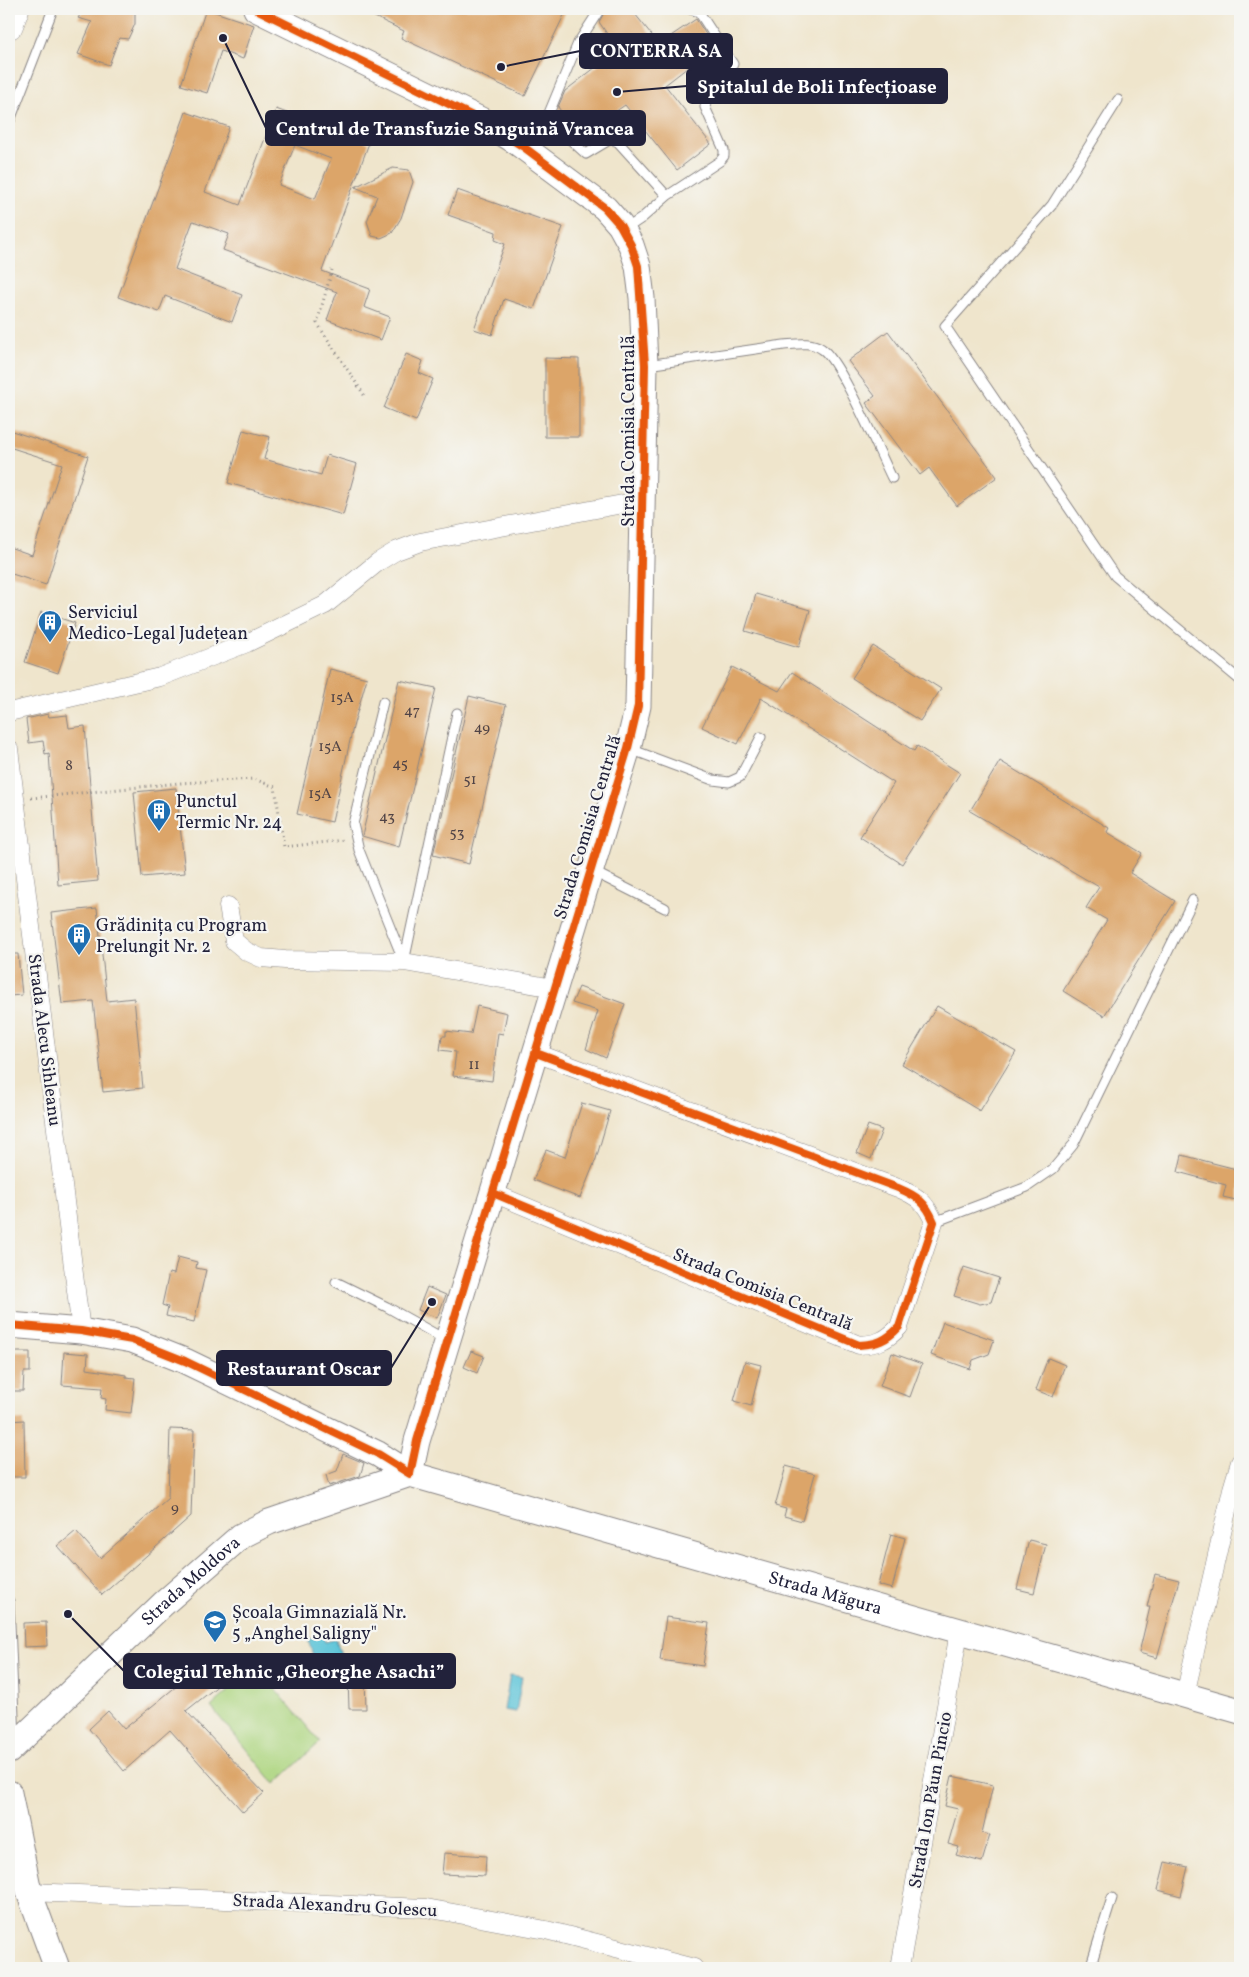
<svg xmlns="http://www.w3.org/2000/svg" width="1249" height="1977" font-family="Vollkorn,serif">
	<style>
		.green { fill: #add580; stroke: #687c5e }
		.water { fill: #5cc4d8; stroke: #3f738a }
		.building { fill: #dca569; fill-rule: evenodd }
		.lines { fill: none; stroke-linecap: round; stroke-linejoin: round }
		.lane-casing { stroke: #888484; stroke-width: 11 }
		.street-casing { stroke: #888484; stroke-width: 19 }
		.secondary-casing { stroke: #888484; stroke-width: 27 }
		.primary-casing { stroke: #888484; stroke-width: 29 }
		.path { stroke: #888484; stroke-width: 3; stroke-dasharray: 1 4; stroke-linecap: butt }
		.lane { stroke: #fff; stroke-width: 9 }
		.street { stroke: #fff; stroke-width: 18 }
		.secondary { stroke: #fff; stroke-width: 25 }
		.primary { stroke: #fff; stroke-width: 28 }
		.cycleway-casing { stroke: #f6f6f2; stroke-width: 11 }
		.cycleway { stroke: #e8590c; stroke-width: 8 }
		.labels { text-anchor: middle; stroke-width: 4.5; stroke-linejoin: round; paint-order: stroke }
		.number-label { font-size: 15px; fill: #504346 }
		.street-label { font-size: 18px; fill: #22223b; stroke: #f6f6f2 }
		.poi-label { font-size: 18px; fill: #22223b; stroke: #f6f6f2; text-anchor: start }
		.leader { fill: none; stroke: #22223b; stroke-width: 2 }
		.callout-dot { fill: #22223b; stroke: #f6f6f2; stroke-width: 2 }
		.callout { fill: #22223b; stroke: #22223b; stroke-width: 2 }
		.callout-label { font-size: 19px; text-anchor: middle; font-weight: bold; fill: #fff }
	</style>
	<rect width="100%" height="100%" fill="#f6f6f2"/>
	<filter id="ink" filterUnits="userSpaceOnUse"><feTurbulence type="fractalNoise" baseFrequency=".02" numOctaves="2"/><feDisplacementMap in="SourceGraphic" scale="10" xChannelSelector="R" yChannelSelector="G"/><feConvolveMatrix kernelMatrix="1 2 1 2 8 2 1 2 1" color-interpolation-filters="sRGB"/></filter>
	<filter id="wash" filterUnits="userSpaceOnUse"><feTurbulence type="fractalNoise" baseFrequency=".0096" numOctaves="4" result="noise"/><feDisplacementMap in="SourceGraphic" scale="20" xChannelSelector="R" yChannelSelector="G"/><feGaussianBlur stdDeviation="1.12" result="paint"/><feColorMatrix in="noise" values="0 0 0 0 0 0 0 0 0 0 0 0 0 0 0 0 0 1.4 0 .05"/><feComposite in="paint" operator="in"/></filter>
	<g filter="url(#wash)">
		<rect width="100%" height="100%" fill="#efe5cc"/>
		<path class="green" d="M256,1666L320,1742L275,1784L211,1707Z"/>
		<path class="water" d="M323,1635L325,1642L336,1639L345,1668L328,1674L323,1658L315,1661L308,1640Z
			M510,1675L522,1677L516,1712L504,1710Z"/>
		<g id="blocks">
			<path class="building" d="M84,9H135V24L128,39L119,38L109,65L78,54L92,22L78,18Z
				M206,9L254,25L243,59L221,51L207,93L181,85Z
				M358,9H567L525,96L401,38L404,31Z
				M606,9H631L659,44L696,19L714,47L665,85L711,144L677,170L625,105L579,137L558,107L565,91L618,50L599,22Z
				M276,109L369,143L322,271L370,289L364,307L390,317L381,340L327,320L337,292L223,250L229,234L193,221L175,269L242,295L232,322L165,296L159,312L118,297L186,112L229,127L205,192L240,205ZM295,145L331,159L315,199L279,185Z
				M393,168L409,170L413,182L401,218L392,233L381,238L372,236L367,221L377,196L355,187Z
				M457,190L563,227L534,309L504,299L492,335L474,329L505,244L495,240L496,232L448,215Z
				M888,331L997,477L957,506L929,468L920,475L866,403L875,396L848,361Z
				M406,354L423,361L419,373L433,379L416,421L384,408Z
				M545,358L579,359V437H545Z
				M9,430L88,456L46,585L9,573V547L32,555L62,464L9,447Z
				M243,430L270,437L264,459L321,475L327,455L357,464L343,515L228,483Z
				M756,594L810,610L799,647L745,631Z
				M41,612L75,623L58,673L25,662Z
				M873,646L941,689L920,721L852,678Z
				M732,667L779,691L792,672L914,751L917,746L960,773L902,864L860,837L894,783L761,698L738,744L702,727Z
				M330,669L367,678L353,727L332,822L297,814Z
				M399,680L436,688L399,847L362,836Z
				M469,696L506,705L469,864L433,855Z
				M48,714L49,717L67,715L69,728L85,726L98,881L58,885L49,753L45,754L43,741L29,743L26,719Z
				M1000,761L1109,828L1107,832L1142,853L1130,873L1175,901L1104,1016L1063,991L1107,920L1086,908L1099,887L970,811Z
				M176,788L185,873L142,877L134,792Z
				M97,908L107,1001L134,998L143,1088L103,1092L93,1001L62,1004L51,913Z
				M9,954H18L22,995L9,996Z
				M579,987L625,1004L606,1058L586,1049L598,1011L572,1003Z
				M477,1006L507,1013L503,1034L498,1033L492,1081L453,1076L456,1052L440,1050L442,1036H446V1031L471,1034Z
				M937,1006L1016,1052L980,1111L902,1064Z
				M582,1103L610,1111L596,1159L580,1198L533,1180L546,1150L565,1157Z
				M868,1125L882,1130L871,1159L857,1153Z
				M1182,1155L1240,1170V1201L1223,1197L1226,1185L1178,1172Z
				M178,1257L197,1262L196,1268L206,1270L194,1322L166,1316L168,1307L162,1305L169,1273L174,1274Z
				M964,1267L999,1278L991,1302L980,1304L954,1296Z
				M427,1287L446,1295L437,1318L418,1310Z
				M943,1322L994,1340L989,1354L973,1360L970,1369L931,1355Z
				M471,1351L484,1356L477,1373L464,1367Z
				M9,1352H30V1372H24L23,1391H9Z
				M64,1352L88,1354L87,1369L126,1375V1377L135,1378L131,1413L105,1410L106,1399L101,1398L102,1388L62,1385Z
				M892,1353L922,1364L910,1397L880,1386Z
				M1048,1358L1065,1365L1053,1397L1036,1390Z
				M745,1361L761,1365L751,1406L734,1401Z
				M24,1420L25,1477H9V1421Z
				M170,1429L194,1430L191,1516L102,1595L58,1546L76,1531L100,1558L168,1498Z
				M343,1454L364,1463L360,1476L329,1486L326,1475L337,1471Z
				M786,1466L815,1474L802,1521L784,1516L786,1509L775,1506Z
				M891,1534L905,1538L892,1589L878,1585Z
				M1029,1540L1046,1544L1034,1593L1017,1589Z
				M1155,1574L1179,1580L1157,1658L1139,1653L1150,1607H1147Z
				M666,1617L709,1623L703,1666L660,1660Z
				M46,1622L47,1646L24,1647L23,1623Z
				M200,1667L220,1684L186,1711L264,1793L243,1812L170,1730L124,1771L89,1729L108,1711L124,1729Z
				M348,1677H365L366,1709H349Z
				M952,1776L993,1785L982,1833L990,1835L982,1862L956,1855L959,1847L948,1844L958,1809L945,1806Z
				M444,1853L486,1856L485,1876L442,1874Z
				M1165,1862L1188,1867L1181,1896L1158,1890Z"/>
		</g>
	</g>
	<g filter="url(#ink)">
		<use href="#blocks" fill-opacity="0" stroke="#888484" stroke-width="1"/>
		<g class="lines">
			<g class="lane-casing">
				<path id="lane" d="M600,9L578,43L549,113L551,122L586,154L611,139L618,142L667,196L642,218L624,230
					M1118,100L1052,205L945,326L1115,576L1240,680
					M9,123L53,9
					M667,196L720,161L724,156V150L705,107C708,89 728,81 733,64L699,12L690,9
					M647,365L784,345C797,344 811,341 822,349C840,360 880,454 892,478
					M383,702L353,824L359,850L404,962
					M630,749L713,780L729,782L740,777L761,737
					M592,871L665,908
					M404,962L457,713
					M934,1222L1027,1187L1053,1169L1073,1145L1193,900
					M336,1282L387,1307L446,1340
					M9,1601L15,1740
					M1090,1968L1112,1898"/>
			</g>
			<g class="street-casing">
				<path id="street" d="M9,712L160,677L247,643L325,605L378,562L396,551L420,542L644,500
					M9,749L81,1331
					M228,906L234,941L246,951L261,958L285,960L404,962L554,988
					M493,1193L859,1345C877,1344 886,1341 899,1327L934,1222C926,1202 917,1196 898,1188L536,1053
					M1185,1695L1232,1489L1240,1462
					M29,1892L426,1908L546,1930L694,1968
					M900,1968L959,1632"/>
			</g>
			<g class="secondary-casing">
				<g id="secondary">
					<path d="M256,9L483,121L515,141L605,208L620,225L631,245L638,266L642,298L645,365L638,706L628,748L417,1441L410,1474"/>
					<path id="s1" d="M9,1325L81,1331L132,1340L185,1361L378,1454L410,1474L1240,1711"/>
					<path id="s2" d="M9,1751L163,1604L241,1536L269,1522L410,1474"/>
					<path d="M9,1793L29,1892L57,1968"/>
				</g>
			</g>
			<g class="primary-casing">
				<path id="primary" d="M9,25L15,9"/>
			</g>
			<path class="path" d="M332,270L317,323L366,398
				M31,798L179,783L254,779L275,787L284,847L345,840"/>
			<use href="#lane" class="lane"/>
			<use href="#street" class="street"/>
			<use href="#secondary" class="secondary"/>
			<use href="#primary" class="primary"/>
			<g class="cycleway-casing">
				<path id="cycleway" d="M493,1193L859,1345C877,1344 886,1341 899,1327L934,1222C926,1202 917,1196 898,1188L536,1053
					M9,1325L81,1331L132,1340L185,1361L378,1454L410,1474L417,1441L628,748L638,706L645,365L638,266L631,245L620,225L605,208L525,148L483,121L256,9"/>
			</g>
			<use href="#cycleway" class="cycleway"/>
		</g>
	</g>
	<defs>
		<g id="building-pin" transform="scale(1.25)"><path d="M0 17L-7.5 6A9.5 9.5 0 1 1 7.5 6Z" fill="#1f6fb2" stroke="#f6f6f2"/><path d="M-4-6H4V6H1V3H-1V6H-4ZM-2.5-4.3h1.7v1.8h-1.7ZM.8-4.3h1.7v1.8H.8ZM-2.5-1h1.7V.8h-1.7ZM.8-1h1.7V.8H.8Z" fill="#fff"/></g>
		<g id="school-pin" transform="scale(1.25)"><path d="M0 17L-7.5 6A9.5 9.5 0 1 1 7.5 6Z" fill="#1f6fb2" stroke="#f6f6f2"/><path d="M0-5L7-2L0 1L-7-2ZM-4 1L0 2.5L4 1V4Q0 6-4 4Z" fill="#fff"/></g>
	</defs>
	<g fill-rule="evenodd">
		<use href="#building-pin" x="50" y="622"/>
		<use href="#building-pin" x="159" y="811"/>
		<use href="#building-pin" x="79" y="935"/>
		<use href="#school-pin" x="215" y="1622"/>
	</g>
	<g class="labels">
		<g class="number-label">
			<text x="342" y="702">15A</text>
			<text x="412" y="715">47</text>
			<text x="482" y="732">49</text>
			<text x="330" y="751">15A</text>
			<text x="400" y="768">45</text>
			<text x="69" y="770">8</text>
			<text x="470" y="784">51</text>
			<text x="320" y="798">15A</text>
			<text x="387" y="821">43</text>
			<text x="457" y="837">53</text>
			<text x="474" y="1069">11</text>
			<text x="175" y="1512">9</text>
		</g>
		<g class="street-label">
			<text transform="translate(628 431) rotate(-90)" y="6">Strada Comisia Centrală</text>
			<text transform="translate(587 827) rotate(-73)" y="6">Strada Comisia Centrală</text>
			<text transform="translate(45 1040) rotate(83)" y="6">Strada Alecu Sihleanu</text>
			<text transform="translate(763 1289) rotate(22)" y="6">Strada Comisia Centrală</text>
			<text dy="6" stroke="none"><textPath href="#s2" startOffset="249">Strada Moldova</textPath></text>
			<text dy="6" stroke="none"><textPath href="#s1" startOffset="865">Strada Măgura</textPath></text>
			<text transform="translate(930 1800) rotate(-80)" y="6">Strada Ion Păun Pincio</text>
			<text transform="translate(335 1905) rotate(3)" y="6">Strada Alexandru Golescu</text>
		</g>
		<g class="poi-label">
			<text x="68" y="618">Serviciul<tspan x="68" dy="21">Medico-Legal Județean</tspan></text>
			<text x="176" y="807">Punctul<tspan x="176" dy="21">Termic Nr. 24</tspan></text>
			<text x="96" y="931">Grădinița cu Program<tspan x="96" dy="21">Prelungit Nr. 2</tspan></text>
			<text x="232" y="1618">Școala Gimnazială Nr.<tspan x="232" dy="21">5 „Anghel Saligny"</tspan></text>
		</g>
	</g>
	<path class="leader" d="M501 67L580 51M617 92L687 86M223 38L266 128M432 1302L391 1368M68 1614L124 1671"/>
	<g class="callout-dot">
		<circle cx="501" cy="67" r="5"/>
		<circle cx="617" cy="92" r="5"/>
		<circle cx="223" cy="38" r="5"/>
		<circle cx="432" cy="1302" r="5"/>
		<circle cx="68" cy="1614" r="5"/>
	</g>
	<g class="callout">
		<rect x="580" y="34" width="152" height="34" rx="5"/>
		<rect x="687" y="69" width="260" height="34" rx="5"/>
		<rect x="266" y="111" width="379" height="34" rx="5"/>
		<rect x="217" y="1351" width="174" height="34" rx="5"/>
		<rect x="124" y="1654" width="331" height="34" rx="5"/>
	</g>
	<g class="callout-label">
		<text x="656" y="57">CONTERRA SA</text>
		<text x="817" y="93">Spitalul de Boli Infecțioase</text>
		<text x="455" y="135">Centrul de Transfuzie Sanguină Vrancea</text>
		<text x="304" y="1375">Restaurant Oscar</text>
		<text x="289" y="1678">Colegiul Tehnic „Gheorghe Asachi”</text>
	</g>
	<rect width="1249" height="1977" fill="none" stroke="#f6f6f2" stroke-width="30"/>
</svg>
